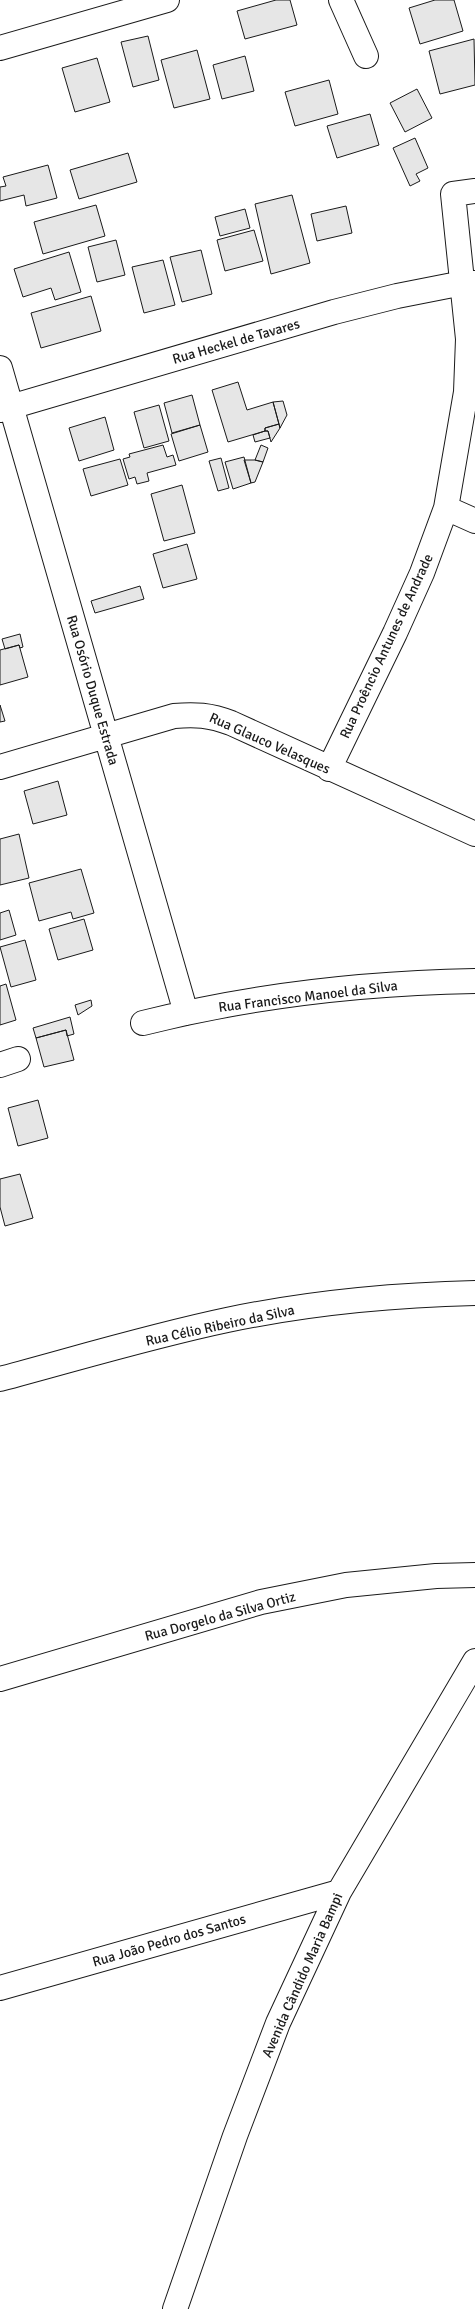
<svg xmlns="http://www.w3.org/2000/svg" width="475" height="2309" font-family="Signika,sans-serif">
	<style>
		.building { fill: #e6e6e6; stroke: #1a1a1a }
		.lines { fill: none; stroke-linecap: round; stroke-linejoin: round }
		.street-casing { stroke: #1a1a1a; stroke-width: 26 }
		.street { stroke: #fff; stroke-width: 24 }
		.labels { text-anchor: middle; stroke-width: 4; stroke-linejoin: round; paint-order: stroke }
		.street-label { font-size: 14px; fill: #1a1a1a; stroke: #fff }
	</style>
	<rect width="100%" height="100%" fill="#fff"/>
	<path class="building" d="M276,0H290L297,25L245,39L237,11Z
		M435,0H454L463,31L420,44L409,8Z
		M148,36L159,80L133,87L121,42Z
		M474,39L475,85L440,94L429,51Z
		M197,50L210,99L174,108L161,60Z
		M245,56L254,91L222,99L213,65Z
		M97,58L110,102L75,112L62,68Z
		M329,80L338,114L295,126L285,92Z
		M417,89L432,118L405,132L390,103Z
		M370,114L379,145L337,158L327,126Z
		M415,138L428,168L416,174L420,181L410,186L393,148Z
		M128,153L137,182L79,199L70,170Z
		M48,165L57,198L26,206L24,195L0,201V187L6,186L3,177Z
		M292,195L310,263L271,274L255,204Z
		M96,205L105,236L43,254L34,222Z
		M346,206L352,233L317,241L311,214Z
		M245,209L250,228L220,236L215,217Z
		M254,230L263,261L225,271L217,240Z
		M116,240L125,275L97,282L88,247Z
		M201,250L212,294L182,302L170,257Z
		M69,252L81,292L55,300L51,288L23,297L14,269Z
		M163,260L175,305L144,313L132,267Z
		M91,296L101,331L41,348L31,313Z
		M238,382L247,410L273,402L279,424L265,428V431L228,442L212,390Z
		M192,395L200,425L172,433L164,403Z
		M283,401L287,415L280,428L273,402Z
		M159,405L169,441L144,448L134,412Z
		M105,417L114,450L79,461L69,428Z
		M279,424L280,428L271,442L268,431H265V428Z
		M200,425L208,452L179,461L171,434Z
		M265,431H268L270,438L255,442L253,435Z
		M163,445L167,457L173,455L176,465L147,473L149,481L137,484L135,477L129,479L123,459L130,457L129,454Z
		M261,445L268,448L263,462L255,460Z
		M244,457L251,483L233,489L225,462Z
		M221,458L229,488L218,491L209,461Z
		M120,459L128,485L91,496L83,469Z
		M244,460H255L263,462L255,482L251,483Z
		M182,485L195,533L164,541L151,494Z
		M187,544L197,579L163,588L153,554Z
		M140,586L144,599L95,613L91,601Z
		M20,634L23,647L20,648L19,645L5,649L2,639Z
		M19,645L28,677L0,685V650Z
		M0,705L5,721L0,722Z
		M58,781L67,815L33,824L24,791Z
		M19,834L29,878L0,885V839Z
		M81,869L94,913L73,919L71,912L39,921L29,883Z
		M9,910L16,935L0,940V913Z
		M84,919L93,950L58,960L49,929Z
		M25,940L36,980L11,987L0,947Z
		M6,984L16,1020L0,1025V986Z
		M91,1000L92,1006L78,1015L75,1005Z
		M70,1017L74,1034L67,1036L66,1030L36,1038L33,1028Z
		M66,1030L74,1060L44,1067L36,1038Z
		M38,1100L48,1138L18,1146L8,1108Z
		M20,1174L33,1218L5,1226L0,1207V1179Z"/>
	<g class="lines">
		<g class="street-casing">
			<path id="street" d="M341,0L366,56
				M0,48L167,0
				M0,368L186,1013
				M0,410L334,312L397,296L463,283H475
				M446,508L475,521
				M0,767L174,716C195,714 210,715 231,723L475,834
				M329,769L395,633L422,573L446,508L466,392L468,339L453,194L475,191
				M143,1023C250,996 365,983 475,981
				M0,1065L18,1059
				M0,1379C75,1359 151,1336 227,1320C308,1303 392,1295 475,1293
				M0,1679L261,1602L346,1585L436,1576L475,1575
				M0,1988L339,1892
				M175,2309L235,2136L278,2023L339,1892L475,1661"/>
		</g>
		<use href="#street" class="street"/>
	</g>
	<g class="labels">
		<g class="street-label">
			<text transform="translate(236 341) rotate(-16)" y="5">Rua Heckel de Tavares</text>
			<text transform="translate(386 646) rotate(-65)" y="5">Rua Proêncio Antunes de Andrade</text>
			<text transform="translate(93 690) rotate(74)" y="5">Rua Osório Duque Estrada</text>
			<text transform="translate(270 743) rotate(24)" y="5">Rua Glauco Velasques</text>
			<text transform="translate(308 996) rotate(-7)" y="5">Rua Francisco Manoel da Silva</text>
			<text transform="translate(220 1325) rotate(-12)" y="5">Rua Célio Ribeiro da Silva</text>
			<text transform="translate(220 1616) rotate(-15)" y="5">Rua Dorgelo da Silva Ortiz</text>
			<text transform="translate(169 1940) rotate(-16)" y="5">Rua João Pedro dos Santos</text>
			<text transform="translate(302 1975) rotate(-66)" y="5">Avenida Cândido Maria Bampi</text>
		</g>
	</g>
</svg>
